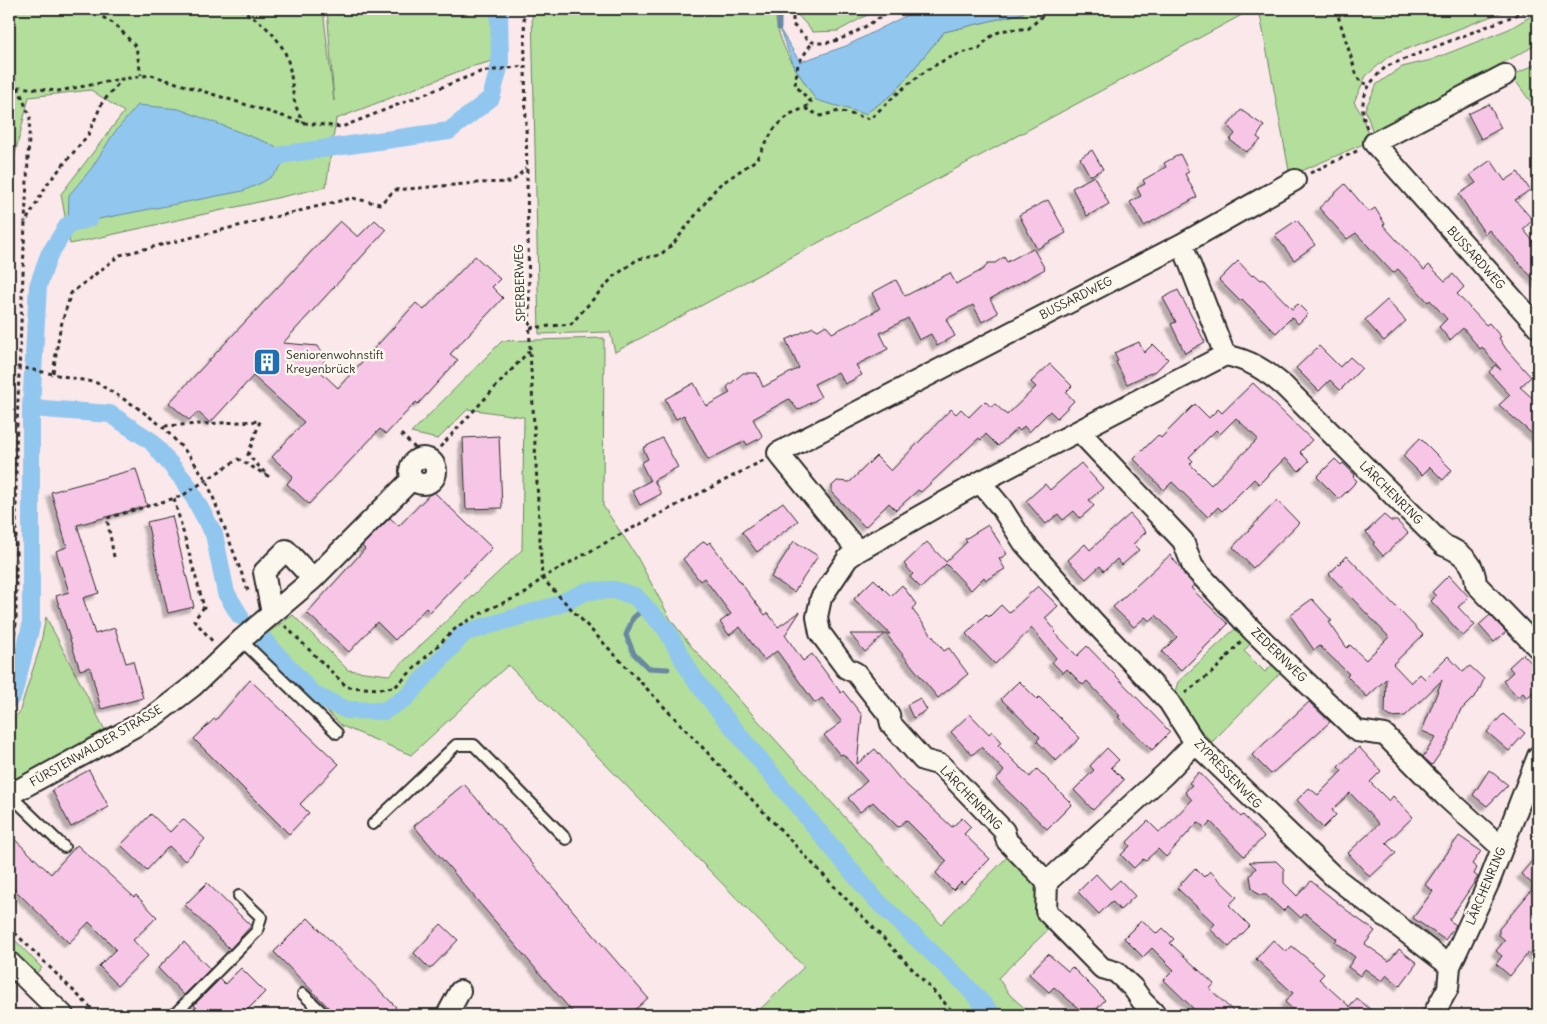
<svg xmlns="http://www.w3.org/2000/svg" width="1547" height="1024" font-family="Delius,sans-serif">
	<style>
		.green { fill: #b3de9c; stroke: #6f8464 }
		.water { fill: #91c7ef; stroke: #6889a1 }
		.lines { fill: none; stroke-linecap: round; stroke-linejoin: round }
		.stream { stroke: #6889a1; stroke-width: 5 }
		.canal { stroke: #91c7ef; stroke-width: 18 }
		.building { fill: #f7c5e6; stroke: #2b2b2b; fill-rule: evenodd; filter: url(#shadow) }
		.service-casing { stroke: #2b2b2b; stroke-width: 14 }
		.minor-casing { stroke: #2b2b2b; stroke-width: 24 }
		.path { stroke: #2b2b2b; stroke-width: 3; stroke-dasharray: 4 4; stroke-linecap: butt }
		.service { stroke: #fbf7ec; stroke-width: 10 }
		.minor { stroke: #fbf7ec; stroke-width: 20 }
		.labels { text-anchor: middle; stroke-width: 5; stroke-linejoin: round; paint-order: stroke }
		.street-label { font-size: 12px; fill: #2b2b2b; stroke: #fbf7ec }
		.poi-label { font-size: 12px; fill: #2b2b2b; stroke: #fbf7ec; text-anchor: start }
	</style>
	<defs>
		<filter id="shadow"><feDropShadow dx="-4.5" dy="4.5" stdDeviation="1" flood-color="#0004"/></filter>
	</defs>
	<rect width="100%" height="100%" fill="#fae8ea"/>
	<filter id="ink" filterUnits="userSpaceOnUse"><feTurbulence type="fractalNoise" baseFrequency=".02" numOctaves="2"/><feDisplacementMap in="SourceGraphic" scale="10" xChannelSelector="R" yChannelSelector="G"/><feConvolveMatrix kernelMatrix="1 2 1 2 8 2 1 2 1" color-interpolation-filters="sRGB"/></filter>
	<g filter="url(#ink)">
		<path class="green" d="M9,9H323L334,101L327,9H492L493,61L470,67L336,119L326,187L70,244L61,194L124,112L91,90L29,97L9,179Z
			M532,9H775C776,43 797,72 816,99L893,94L944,32L1023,13L1026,9H1253L615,352L610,332L539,334Z
			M797,9H878L838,31L813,32L797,14Z
			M1259,9H1510L1389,56L1366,76L1354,102L1362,115L1370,141L1290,176Z
			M1538,12V44L1373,133L1365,109L1377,84L1402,67L1431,60L1509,29Z
			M1538,63V112L1512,76Z
			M604,338L603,506L636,555L671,620L691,646L941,924L1015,849L1047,882L1056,922L998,978L1010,995L1032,1015H754L804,967L508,665L411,755L342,726L256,641L293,615L348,670L389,675L522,550L524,417L468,409L438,439L411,433L502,341Z
			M46,617L105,730L9,785V722L19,713L40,647Z
			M1238,626L1253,641L1244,651L1265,672L1275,662L1283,670L1212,742L1175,703L1174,695L1178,682Z
			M9,934L42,968L35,974L9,948Z"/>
		<path class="water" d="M919,9H1026L1023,13L944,32L893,94L865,114L816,100L795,68L779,28L800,62L846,46Z
			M138,105L179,109L268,143L286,154C280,177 263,182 243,191L68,225L69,195L91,169L114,133Z"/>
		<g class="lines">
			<path class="stream" d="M779,9V28
				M646,607L633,618L626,635L634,654L648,668L668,669"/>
			<path class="canal" d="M265,161L286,154L449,131L491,98L500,64L499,9
				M31,408L110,414L151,441L186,483L214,534L226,593L240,616
				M263,639L314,695L347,710L384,711L407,697L464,633L557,605L587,591L614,590L635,596L666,629L693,677L716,707L873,897L962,981L993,1015
				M9,700L13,695L31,626V408L38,286L49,255L68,225L90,218"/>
		</g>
		<path class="building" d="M1489,104L1501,128L1481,139L1468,114Z
			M1241,110L1264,126L1257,137L1261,140L1246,152L1230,140L1235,134L1228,126Z
			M1092,150L1103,169L1090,176L1080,158Z
			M1180,154L1189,172L1185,174L1197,197L1144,226L1130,202L1141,196L1137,188L1145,184L1143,180L1166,167L1164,163Z
			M1491,160L1505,181L1518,172L1530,190L1515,200L1533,220L1523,229L1538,247V284L1489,230L1485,234L1459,194L1476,183L1470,175Z
			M1094,176L1109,204L1087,216L1072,188Z
			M1345,184L1369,212L1375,208L1385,224L1383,225L1424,270L1429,265L1445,281L1453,274L1464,287L1457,294L1486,325L1489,323L1501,337L1499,338L1506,349L1531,377L1520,387L1538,403V439L1499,405L1510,395L1489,372L1495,365L1501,370L1482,347L1480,349L1463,328L1450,340L1439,327L1447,319L1430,300L1428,302L1398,269L1393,273L1356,233L1347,239L1319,208Z
			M1048,200L1066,233L1037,249L1019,215Z
			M375,220L386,230L283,343L318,346L325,358L321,372L338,388L416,303L424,310L475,256L500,279L492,287L503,298L450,354L458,360L418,404L416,402L386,434L380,429L309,504L287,484L293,476L272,457L304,422L253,376L210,423L198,412L189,420L169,403L340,221L358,237Z
			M1297,220L1315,245L1294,260L1275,235Z
			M1033,248L1045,269L990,299L998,313L982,322L973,305L946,319L955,336L937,346L931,334L919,340L908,318L880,333L888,349L856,365L862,375L845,384L838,372L814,384L821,397L798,410L789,399L753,419L763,437L747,445L745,441L708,460L684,415L676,419L665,399L694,383L706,406L730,393L727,387L743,373H757L763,387L799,368L786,340L813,327L818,330L826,325L832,333L880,309L872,293L896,280L905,296L950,273L956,284L984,269L988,263H995L1004,257L1007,262Z
			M1238,261L1252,276L1254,274L1261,280L1263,279L1292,309L1298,304L1308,314L1298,324L1292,317L1276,333L1242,299L1240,301L1219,280Z
			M1178,290L1205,342L1185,353L1171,324L1176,322L1163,298Z
			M1387,300L1406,321L1384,341L1365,320Z
			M1139,342L1144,353L1153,344L1168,359L1157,370L1127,384L1116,362L1118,361L1114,353Z
			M1319,346L1340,367L1350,357L1362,368L1340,390L1330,380L1319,391L1296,368Z
			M1050,364L1072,386L1066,392L1074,401L1057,418L1050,411L1029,432L1024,426L1020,431L1017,428L998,446L986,434L981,440L979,438L921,492L918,490L896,510L889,503L865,527L832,493V486L837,481L850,482L876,456L891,471L951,409L956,414L961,409L969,417L985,401L991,407L995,404L1007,415L1036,387L1031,382Z
			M1253,383L1312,440L1300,452L1309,461L1299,471L1285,458L1259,484L1254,479L1222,511L1218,507L1208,517L1172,482L1164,490L1134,459L1158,435L1161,438L1195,404L1209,418L1218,409L1222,413ZM1236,418L1258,439L1211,485L1190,464L1193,461L1189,457L1216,430L1220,434Z
			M499,436L502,508L466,509L463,438Z
			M662,438L678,467L654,480L661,494L640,505L632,490L650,481L641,463L648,459L643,448Z
			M1420,438L1452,470L1443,480L1430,467L1422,475L1403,456Z
			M1335,459L1341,465L1343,463L1355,475L1353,477L1357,481L1339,499L1317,477Z
			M1081,463L1103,488L1089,500L1094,506L1080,518L1074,511L1063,520L1058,514L1046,524L1026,501L1045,484L1050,490Z
			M136,469L147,506L77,525L99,593L83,598L95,634L115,628L126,663L133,661L143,698L101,709L90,667L80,670L56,596L69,592L56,551L67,547L51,492Z
			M433,491L492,548L430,612L426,608L395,640L377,622L349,652L307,613L365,549L362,546L390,518L399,526Z
			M1277,500L1299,523L1253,568L1233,547Z
			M783,502L798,521L757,552L742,532Z
			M1130,514L1146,532L1133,544L1139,550L1122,565L1117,559L1104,571L1100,566L1086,579L1068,560L1085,544L1090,550Z
			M1384,515L1391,521H1397L1408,533L1383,556L1373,544L1375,542L1366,532Z
			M172,516L194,607L168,613L147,522Z
			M988,525L1007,554L999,559L1005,569L986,580L984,577L971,590L946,564L921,588L910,577L913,574L904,564L927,542L946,562L967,542L965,539Z
			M704,541L707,544L710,542L765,615L768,613L778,627L800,612L785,635L803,661L812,654L841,693L843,691L862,715L857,764L875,749L899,778L952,827L962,818L971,827L964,834L990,859L964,885L961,882L953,890L936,873L947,861L906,820L898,827L873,802L860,812L848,798L867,781L843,754L840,755L824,735L842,722L822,698L815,703L777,651L764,660L740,627L729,635L720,622L731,614L704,578L700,581L683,559Z
			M794,541L818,556L794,592L771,577Z
			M1170,555L1194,585L1191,588L1228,624L1181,671L1162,652L1177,637L1156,615L1150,621L1145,617L1134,627L1113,607Z
			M1347,556L1423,635L1393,664L1411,683L1420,674L1425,679L1448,656L1463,672L1470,666L1484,679L1478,693L1460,711L1448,742L1432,765L1423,757L1436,737L1422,731L1442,680L1405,716L1391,717L1385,713L1386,679L1367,697L1347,676L1349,674L1320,646L1314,650L1290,615L1312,599L1332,621L1329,622L1347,648L1350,645L1366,660L1389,637L1329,574Z
			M1449,575L1469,597L1458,607L1475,625L1463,636L1431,601L1436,596L1432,592Z
			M874,579L891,596L902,585L916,604L912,609L944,651L949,648L968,674L938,698L886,634H890L854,599Z
			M1038,586L1058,606L1045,618L1056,631L1054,632L1077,656L1087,646L1170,732L1152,750L1118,717L1120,716L1087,681L1083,685L1067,669L1063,673L1052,662L1056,658L1032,628L995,664L966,634L986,614L989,617L1001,605L1009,613Z
			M1490,615L1506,632L1494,642L1479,625Z
			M850,634H885L865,652Z
			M1523,654L1538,670V687L1527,698L1523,693L1518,697L1503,681L1513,672L1509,667Z
			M250,680L339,764L300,804L309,813L289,834L194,739L214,719L216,720Z
			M1019,681L1037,699L1039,697L1080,738L1056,761L1037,741L1040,737L1001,699Z
			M920,698L927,710L913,718L907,705Z
			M1309,702L1330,722L1271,774L1252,755Z
			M970,714L989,734L992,731L1002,742L998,745L1030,777L1037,769L1072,804L1047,829L996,780L1004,771L981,747L972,755L951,732Z
			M1503,714L1525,733L1509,751L1487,732Z
			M1359,747L1381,771L1370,782L1389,801L1393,796L1413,817L1386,843L1396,853L1370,877L1348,853L1379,824L1372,816L1350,793L1332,810L1336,815L1323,828L1297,800L1309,788L1318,795L1342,771L1338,767Z
			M1107,748L1119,760L1111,767L1124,780L1093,810L1074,790L1094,770L1090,766Z
			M89,770L109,807L71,827L52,790Z
			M1489,770L1508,785L1487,806L1473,795Z
			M1199,772L1241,817L1243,815L1264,837L1244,856L1211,822L1205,828L1198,822L1166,857L1158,849L1145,861L1143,859L1134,868L1121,855L1130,846L1127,842L1148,821L1159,832L1166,827L1192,800L1185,792L1192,785L1189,783Z
			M464,784L648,998L629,1015H575L414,826Z
			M151,814L170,832L183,819L205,839L185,861L169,846L147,870L121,845Z
			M9,834L51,874L77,845L134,897L136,895L157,917L133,940L148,956L118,985L99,966L116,949L89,922L69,943L9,884Z
			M1459,836L1481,851L1472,864L1477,868L1474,874L1478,877L1449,920L1456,925L1445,940L1413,918L1433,891L1425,885Z
			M1538,854V960L1529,952L1510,976L1496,964L1502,956L1496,951L1505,940L1499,935V929L1535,886L1521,874Z
			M1276,861L1284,869V883L1297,896L1311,881L1354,916L1375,931L1365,944L1389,961L1399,949L1417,963L1400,986L1387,975L1382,981L1365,969L1360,976L1348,967L1355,957L1335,942L1337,939L1305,913L1301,918L1288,906L1283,911L1266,895H1259L1252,888L1250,876L1256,868L1249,862Z
			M1195,868L1204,877L1210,871L1237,897L1229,905L1250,926L1229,947L1210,929L1215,924L1177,888Z
			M1096,874L1110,889L1120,880L1135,896L1120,910L1112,901L1099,914L1078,892Z
			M207,883L251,926L230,949L185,905Z
			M308,918L396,1007L388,1015H336L274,952Z
			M1142,920L1157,934L1163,928L1174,939L1170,943L1214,984L1210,989L1237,1015H1200L1164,980L1174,970L1152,948L1143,957L1124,938Z
			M441,924L458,940L430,969L414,953Z
			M1273,940L1286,952L1292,946L1310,961L1324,974L1319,979L1350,1007L1357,998L1377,1015H1299L1285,1002L1293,993L1256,959Z
			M184,942L210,969L184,995L158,968Z
			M1048,954L1068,971L1072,967L1105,1000L1091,1015H1086L1054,987L1049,992L1029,974Z
			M241,968L265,992L242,1015H204L194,1005L220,979L225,984Z"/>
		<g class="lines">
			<g class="service-casing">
				<path id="service" d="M241,640L337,733
					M10,795L64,847
					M373,824L456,745H474L566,839
					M303,994L325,1015
					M174,1015L257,931L261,917L239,896"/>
			</g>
			<g class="minor-casing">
				<path id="minor" d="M1505,75L1374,143L1538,327
					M1182,244L1225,355
					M1080,432L1183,541L1193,567L1252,630L1357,731L1385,735L1446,797L1502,848
					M410 471a13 13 0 1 1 26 0a13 13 0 1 1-26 0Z
					M980,482L1001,507L1024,543L1092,620L1169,702L1195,743L1333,876L1450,966
					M858,551L778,453L1182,244L1295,180
					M272,614L264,572L286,550L313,579
					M9,795L154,716L193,686L241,640L313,579L412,479
					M1047,882L1165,774L1195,743
					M9,962L63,1015
					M447,1015L460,991
					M1156,1015L1142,1001L1133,988L1116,972L1102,968L1046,911L1047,882L1007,841L1004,831L941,765L923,760L891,724L889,715L856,673L846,668L820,633L817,617L821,598L848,558L858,551L980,482L1225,355C1250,360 1265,370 1284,386L1443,545C1462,552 1475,563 1476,584L1538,648
					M1433,1015L1448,988L1450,966L1489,882L1538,756"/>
			</g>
			<path class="path" d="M89,9L116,25L136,47L141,75
				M239,9C260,19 284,40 289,65C295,91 289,97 304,123
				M524,9L530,350L542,578L623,533L764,460
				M793,9V25C798,29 802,35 807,39C829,55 874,20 894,9
				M1336,9L1356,73L1360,82L1370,85
				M9,73L18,87L58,91L121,79
				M18,87L30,117L25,222
				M805,108L820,116L839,111L870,119C902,89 934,56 979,49C994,29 1005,29 1028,29L1050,9
				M1367,128C1356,102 1367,83 1387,66L1531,9
				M1310,173L1359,150
				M530,328L571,324L613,277L638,259L660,255L674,243L718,186L756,160L774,129L790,114L805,108L811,102L795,85L798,64L813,41
				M9,365L97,383L135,406L162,426L189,455L207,481L249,593
				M53,373L60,329L71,293L120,255L352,198L380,204L395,190L477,183L512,182L526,168
				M401,434L425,458
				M9,449H16
				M429,459L530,350
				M174,499L204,607L194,620L214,643
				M114,557L107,518L182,496L238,459L268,476L248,455L260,421L162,426
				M285,626L347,687L378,689L395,687L458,626L489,609L526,593L542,578L956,1015
				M9,666L16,624V449L25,223L48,183L88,135L102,103L122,79L151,75L305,123L342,127L480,72L524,66
				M1185,693L1214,671L1241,642
				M9,927L98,1015"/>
			<use href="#service" class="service"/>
			<use href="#minor" class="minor"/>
		</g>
	</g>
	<defs>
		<g id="building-square" transform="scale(1.4375)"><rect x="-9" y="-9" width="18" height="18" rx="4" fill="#1f6fb2" stroke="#fbf7ec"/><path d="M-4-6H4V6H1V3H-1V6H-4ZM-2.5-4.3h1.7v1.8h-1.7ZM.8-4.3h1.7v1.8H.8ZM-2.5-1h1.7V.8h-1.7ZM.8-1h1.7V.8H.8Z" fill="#fff"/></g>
	</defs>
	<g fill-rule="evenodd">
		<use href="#building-square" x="267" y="362"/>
	</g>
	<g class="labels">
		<g class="street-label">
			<text transform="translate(1476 258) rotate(48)" y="4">BUSSARDWEG</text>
			<text transform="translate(520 283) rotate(-92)" y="4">SPERBERWEG</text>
			<text transform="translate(1076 298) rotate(-27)" y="4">BUSSARDWEG</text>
			<text transform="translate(1391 493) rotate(45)" y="4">LÄRCHENRING</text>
			<text transform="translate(1279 655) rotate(44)" y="4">ZEDERNWEG</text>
			<text transform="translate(96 746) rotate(-30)" y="4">FÜRSTENWALDER STRASSE</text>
			<text transform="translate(1228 774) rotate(46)" y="4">ZYPRESSENWEG</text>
			<text transform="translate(971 798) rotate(46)" y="4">LÄRCHENRING</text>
			<text transform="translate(1486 886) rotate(-67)" y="4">LÄRCHENRING</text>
		</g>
		<g class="poi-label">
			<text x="286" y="359">Seniorenwohnstift<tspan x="286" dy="14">Kreyenbrück</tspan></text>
		</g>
	</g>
	<rect width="1547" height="1024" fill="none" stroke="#fbf7ec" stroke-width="30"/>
	<rect x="15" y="15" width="1517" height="994" fill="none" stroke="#2b2b2b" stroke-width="2" filter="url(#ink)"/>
</svg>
